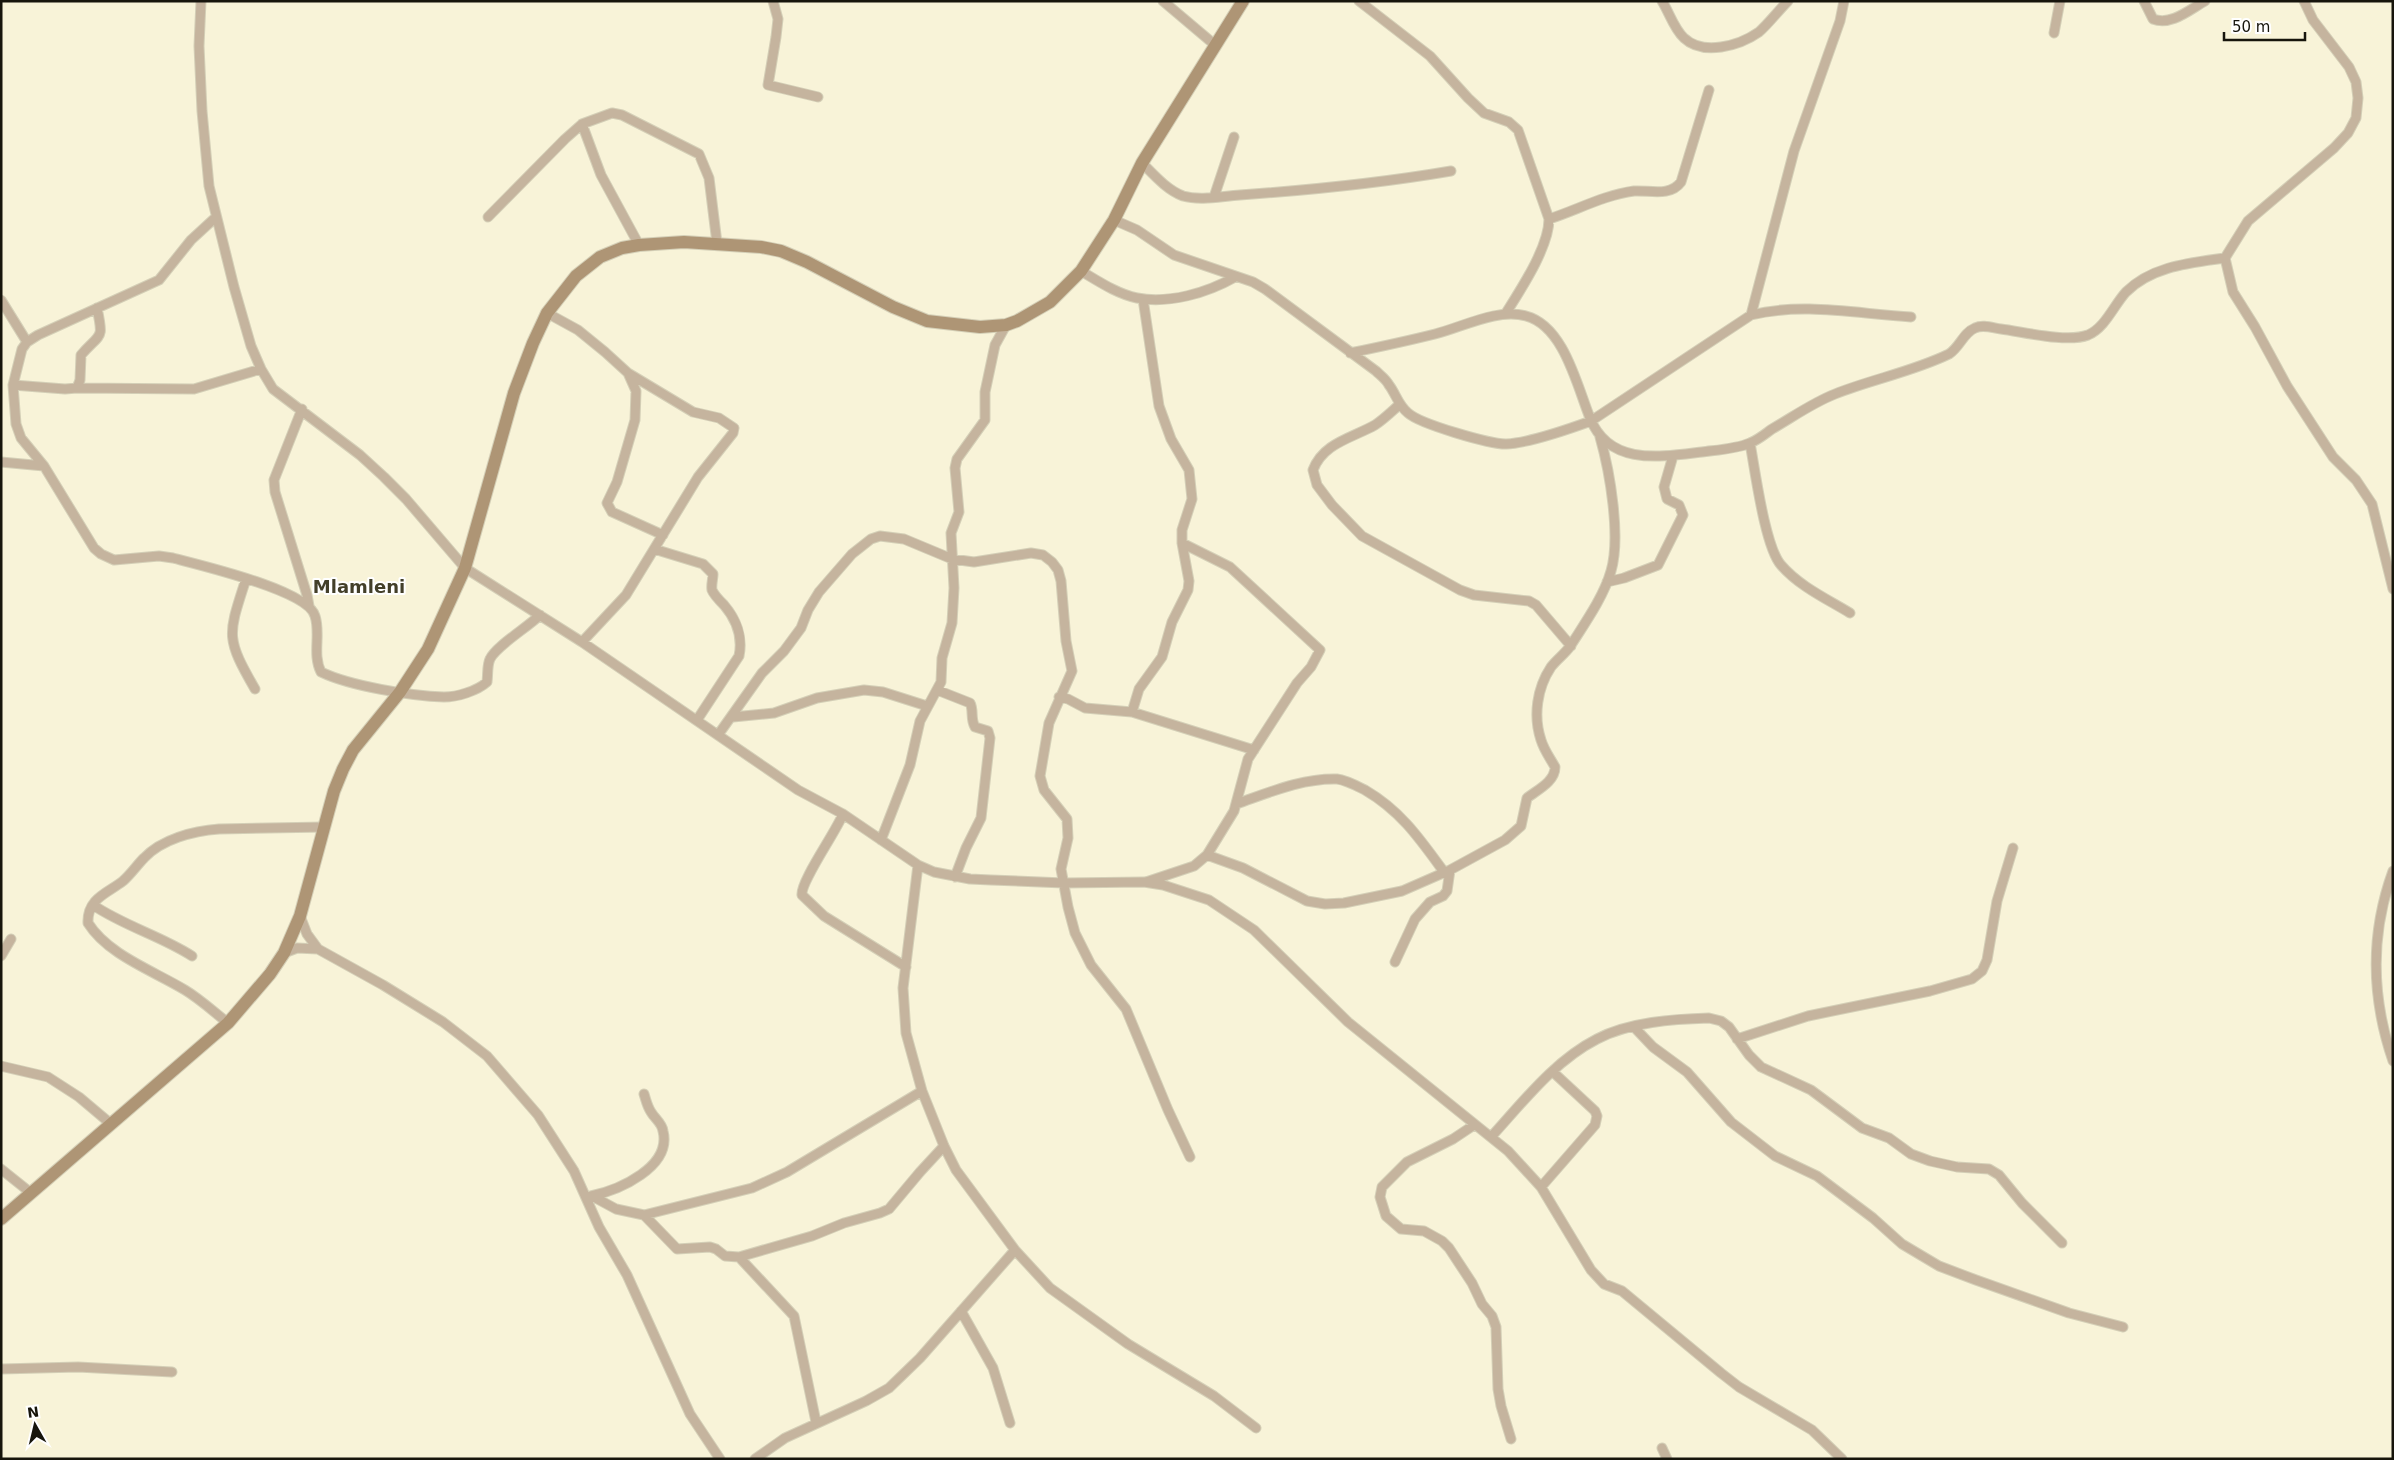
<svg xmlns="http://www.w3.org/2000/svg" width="2394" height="1460" font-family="'DejaVu Sans',sans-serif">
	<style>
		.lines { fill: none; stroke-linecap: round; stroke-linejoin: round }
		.street-casing { stroke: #d4cfb7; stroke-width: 11 }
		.secondary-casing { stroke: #d4cfb7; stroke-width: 14 }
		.street { stroke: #c5b49e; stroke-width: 9 }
		.secondary { stroke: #ae9575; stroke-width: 12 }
		.labels { text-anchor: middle; stroke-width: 4; stroke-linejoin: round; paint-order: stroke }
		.quarter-label { font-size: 18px; font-weight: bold; fill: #433f29; stroke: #fff }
	</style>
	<rect width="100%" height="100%" fill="#f8f3d8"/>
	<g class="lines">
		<g class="street-casing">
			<path id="street" d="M201,1L199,46L202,111L209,186L234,287L251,346L261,369L273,389L360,455L384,477L406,499L465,568L582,642L798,790L843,814L918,865L934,872L970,879L991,880L1064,883L1144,882L1163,885L1209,900L1254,930L1348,1022L1508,1151L1541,1187L1591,1270L1604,1284L1622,1291L1721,1373L1739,1387L1812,1430L1842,1459
				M773,1L778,19L776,37L768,85L818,97
				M1163,1L1215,45
				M1359,1L1430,56L1468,98L1484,113L1509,122L1518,130L1549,219C1549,247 1521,289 1506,313
				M1662,1C1669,12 1674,29 1684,38C1703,56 1739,46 1759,32C1769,23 1778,11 1788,1
				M2144,1L2153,19C2171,26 2189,10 2205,1
				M2304,1L2313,20L2349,67L2356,82L2358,98L2356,118L2348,133L2334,148L2248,221L2225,258L2233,292L2255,327L2287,386L2333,457L2356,480L2372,504L2393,589
				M2054,33L2060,1
				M582,124L601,175L639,245
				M1142,163C1154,175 1167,190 1183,196C1201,201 1222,196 1240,195C1311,190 1381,183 1451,171
				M1214,197L1234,137
				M216,217L191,240L159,280L38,335L27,342L22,349L13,385L16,424L21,438L44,466L94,548L101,554L114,560L159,556L173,558C199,565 308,590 315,616C321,634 312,654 321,672C350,686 411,696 444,697C457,697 477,691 487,682C488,675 487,665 490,659C496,646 528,627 540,615
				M488,217L565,139L582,124L612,113L622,115L699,154L709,178L717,243
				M1549,219C1577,210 1604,195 1634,191C1650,190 1670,197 1681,182L1709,90
				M1114,220L1137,230L1174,255L1253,282L1265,289L1376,371C1380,375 1386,379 1389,385C1396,394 1398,405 1408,413C1420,424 1489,444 1506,444C1529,443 1569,429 1591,421L1751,315C1803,302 1858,314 1911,317
				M1081,271C1098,281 1117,294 1137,298C1169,304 1207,293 1235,277
				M1143,299L1159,406L1171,439L1189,470L1192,499L1182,530V543L1189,581L1188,590L1172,622L1162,657L1139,689L1132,712L1254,750
				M1,300L27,342
				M547,313L578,330L605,352L628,373L636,391L635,420L617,482L607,503L612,512L663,535
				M1751,315L1794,151L1840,21L1844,1
				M1350,353C1379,347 1407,341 1435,334C1463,327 1497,308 1526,316C1564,326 1577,386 1590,418C1609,466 1660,457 1702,452C1717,450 1736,449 1750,443C1758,440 1765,434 1772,429C1793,417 1812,403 1835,394C1872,379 1912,372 1949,354C1960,347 1963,333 1975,328C1983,324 1993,328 2001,329C2024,332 2067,343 2088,335C2105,328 2114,305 2126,292C2152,266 2190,263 2225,258
				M13,385L65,389L77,388L80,380L81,355C101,332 104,341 97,308
				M77,388L194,389L261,369
				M1399,405C1391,412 1384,419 1375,425C1352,438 1323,443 1313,470L1317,485L1332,505L1362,536L1460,590L1474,595L1529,601L1536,605L1571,646
				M302,409L274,480L275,492L307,595L309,606
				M1750,443C1755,470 1765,547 1781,565C1799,586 1827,599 1850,613
				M1,462L44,466
				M654,549L703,564L713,574C713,579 711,585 712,590C714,595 720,601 724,605C736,619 743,637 739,656L697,720
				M246,579C228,635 225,637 255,689
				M1607,582L1624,578L1658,565L1683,515L1679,505L1667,499L1664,487L1673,456
				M582,642L626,595L698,477L733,433L734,428L719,418L693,412L628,373
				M937,690L970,703C974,710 970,719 975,727L988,731L990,738L981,818L966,848L955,877
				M1059,697L1068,699L1085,708L1132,712
				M733,717L774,713L817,698L864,690L883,692L927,706
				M718,735L762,673L784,651L801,628L808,610L819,592L852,554L871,539L880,536L904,539L952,559L974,562L1031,553L1043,555L1052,562L1058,570L1061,581L1066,641L1072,671L1049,723L1040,776L1044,790L1067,819L1068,838L1061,869L1068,907L1075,933L1091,965L1126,1009L1168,1110L1190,1157
				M1236,804C1268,793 1302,778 1337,779C1346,780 1357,786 1365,790C1401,811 1420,839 1444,872
				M843,814C836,832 800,882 802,895L824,916L906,967
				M881,840L910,765L920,721L941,682L942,658L952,623L954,588L951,533L959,512L955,468L957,459L985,420V392L988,378L995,345L1006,325
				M1207,855L1243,868L1307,901L1325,904L1344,903L1402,891L1450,870L1505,840L1521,826L1527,798C1537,790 1555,782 1555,767C1550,758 1544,750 1541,740C1533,716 1537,688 1551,667C1557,659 1566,653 1571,645C1585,623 1604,596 1611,571C1621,537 1610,472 1600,437
				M918,865L903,988L906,1033L922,1091L944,1146L956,1170L1015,1250L1050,1288L1128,1344L1214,1396L1256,1428
				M2393,871C2370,934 2371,997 2393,1061
				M1146,882L1194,866L1207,855L1234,811L1248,759L1297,683L1311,667L1320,650L1230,567L1182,543
				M93,905C124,926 161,936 192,956
				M300,916L307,934L318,949L383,985L443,1022L487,1056L538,1115L574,1171L599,1227L627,1275L690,1414L720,1459
				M284,953L297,948L318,949
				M1,956L11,939
				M1395,962L1415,919L1430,902L1443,896L1447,891L1450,870
				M228,1023C214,1012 200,999 185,990C154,971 108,955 88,923C87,898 108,893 123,881C131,874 137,865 144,858C162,839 193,831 219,829L325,827
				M1634,1027L1653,1047L1687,1072L1731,1122L1775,1156L1817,1176L1873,1218L1902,1244L1939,1266L1976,1280L2069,1313L2123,1327
				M1737,1039L1808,1016L1930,991L1972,979L1982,971L1987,960L1997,901L2013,848
				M1,1066L48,1077L79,1097L111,1124
				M1474,1125L1453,1139L1407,1162L1382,1187L1380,1197L1386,1216L1401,1229L1424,1231L1442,1241L1449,1248L1472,1283L1482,1304L1492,1316L1496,1327L1498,1389L1501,1406L1511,1439
				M1491,1137C1523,1102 1554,1061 1597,1039C1629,1022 1674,1019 1709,1018L1721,1021L1729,1027L1749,1055L1761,1067L1811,1090L1862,1128L1889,1138L1911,1154L1930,1161L1957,1167L1989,1169L1999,1175L2022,1203L2062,1243
				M1,1169L31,1193
				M1541,1187L1595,1125L1597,1116L1595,1111L1553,1072
				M591,1196C619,1190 672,1167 663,1131C662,1123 655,1119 651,1112C647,1106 646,1100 644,1094
				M592,1196L616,1209L644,1215L752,1188L787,1172L922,1091
				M644,1215L677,1249L710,1247L716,1249L725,1256L739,1257L812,1236L844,1223L880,1213L889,1209L920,1172L944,1146
				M739,1257L794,1316L816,1422
				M961,1311L993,1368L1010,1423
				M1,1369L78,1367L172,1372
				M1662,1448L1667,1459
				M755,1459L785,1438L866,1401L889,1388L920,1358L1015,1250"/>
		</g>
		<g class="secondary-casing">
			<path id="secondary" d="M1,1219L228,1023L270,974L284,953L300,916L334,791L343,769L353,750L400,692L428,649L465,568L514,393L533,343L547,313L576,276L600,257L622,248L639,245L684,242L761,247L781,251L807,262L893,307L927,321L980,327L1006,325L1017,321L1050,302L1081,271L1114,220L1142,163L1243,1"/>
		</g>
		<use href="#street" class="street"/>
		<use href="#secondary" class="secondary"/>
	</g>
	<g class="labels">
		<g class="quarter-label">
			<text x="359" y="593">Mlamleni</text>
		</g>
	</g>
	<rect width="2394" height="1460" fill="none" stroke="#17150c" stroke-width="5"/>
	<g transform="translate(35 1425) rotate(352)" stroke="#ffffff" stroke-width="4" paint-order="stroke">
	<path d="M0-4L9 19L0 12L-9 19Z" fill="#17150c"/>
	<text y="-8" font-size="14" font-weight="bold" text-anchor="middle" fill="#17150c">N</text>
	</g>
	<path d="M2224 32v8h81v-8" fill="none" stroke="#17150c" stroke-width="2.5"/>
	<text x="2232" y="32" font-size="15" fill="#17150c" stroke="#ffffff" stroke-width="4" paint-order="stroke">50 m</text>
</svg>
